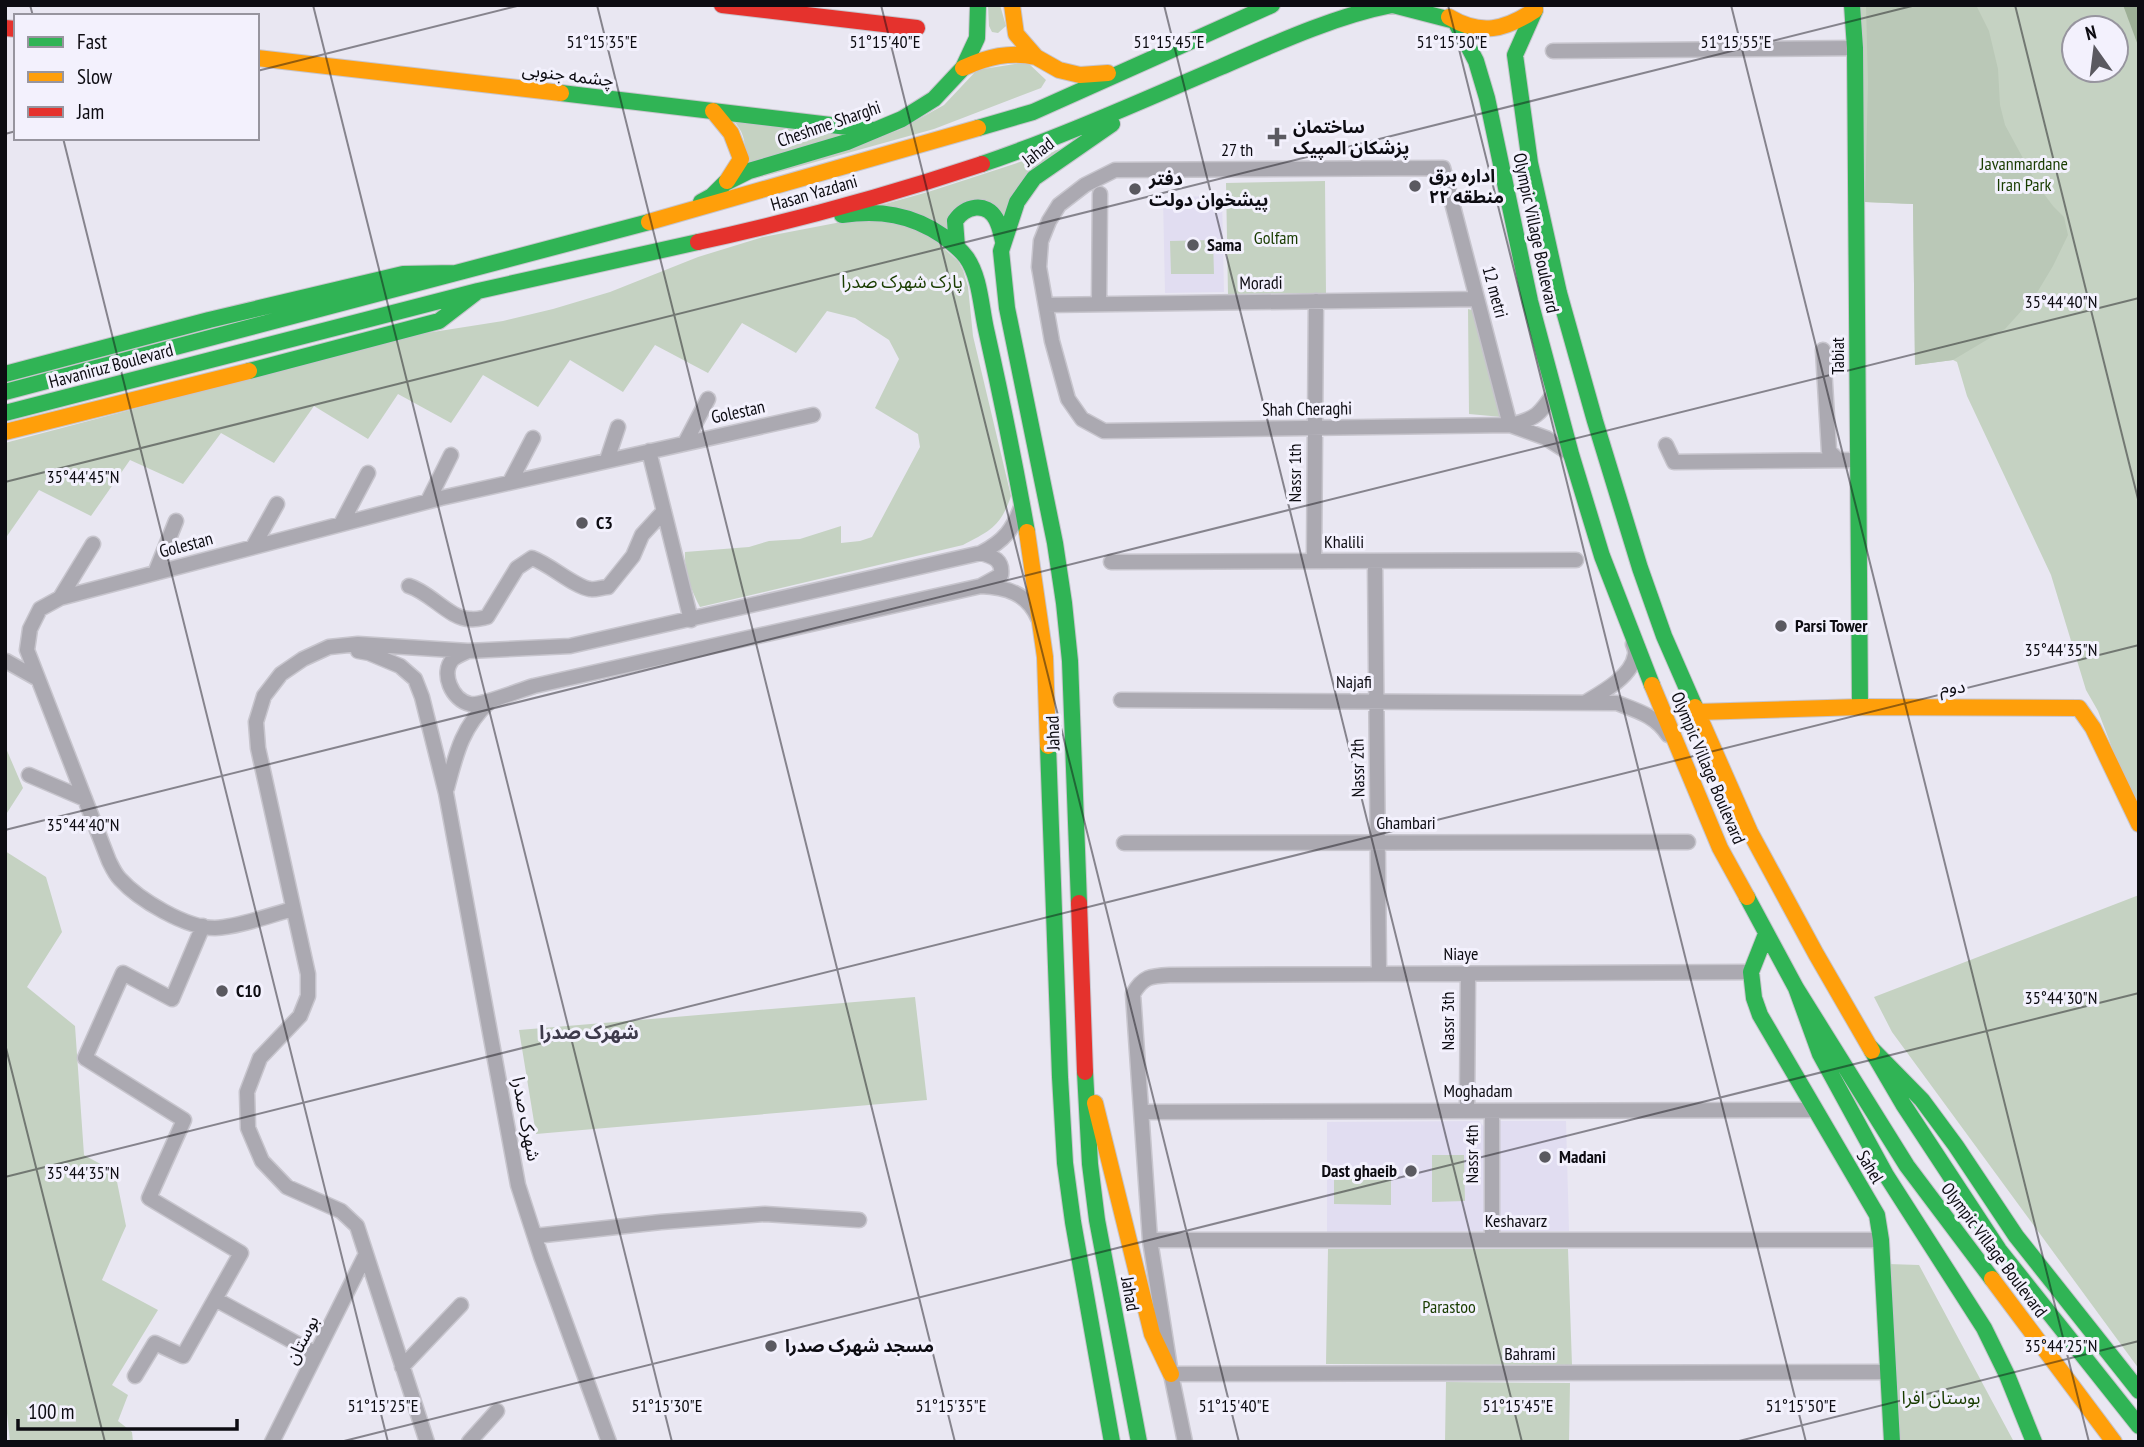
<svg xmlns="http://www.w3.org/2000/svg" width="2144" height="1447" font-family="'PT Sans Narrow','Noto Sans Arabic',sans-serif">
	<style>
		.built { fill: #e1ddf1 }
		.green { fill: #c5d2c2; fill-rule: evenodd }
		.forest { fill: #bac8b7 }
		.water { fill: #9daf96 }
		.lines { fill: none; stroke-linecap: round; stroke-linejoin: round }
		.street-casing { stroke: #c7c5cd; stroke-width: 17 }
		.fast-casing { stroke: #c7c5cd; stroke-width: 18 }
		.slow-casing { stroke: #c7c5cd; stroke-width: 18 }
		.jam-casing { stroke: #c7c5cd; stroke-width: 18 }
		.street { stroke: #aba9b1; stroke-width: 14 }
		.fast { stroke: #30b455; stroke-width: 16 }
		.slow { stroke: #ff9f0a; stroke-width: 16 }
		.jam { stroke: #e5322d; stroke-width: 16 }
		.ticks { fill: none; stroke: #0d0c12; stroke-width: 2; stroke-opacity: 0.45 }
		.poi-dot { fill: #5a5960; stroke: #f3f1fd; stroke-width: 2.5 }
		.labels { text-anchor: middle; stroke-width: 6; stroke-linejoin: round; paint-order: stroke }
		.street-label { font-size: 18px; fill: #0d0c12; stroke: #f3f1fd }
		.poi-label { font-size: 18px; font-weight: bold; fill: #0d0c12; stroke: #f3f1fd; text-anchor: start }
		.park-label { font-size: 18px; fill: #193c00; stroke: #f3f1fd }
		.neighbourhood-label { font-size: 19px; font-weight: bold; fill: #3e3b4b; stroke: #f3f1fd }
		.ticks-label { font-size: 18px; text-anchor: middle; fill: #0d0c12; stroke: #f3f1fd; stroke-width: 6; stroke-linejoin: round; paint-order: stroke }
	</style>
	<rect width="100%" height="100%" fill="#e9e7f2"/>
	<path class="built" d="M1222,196L1224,292L1165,293L1163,197Z
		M1479,1121L1484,1127L1486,1231L1327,1232V1122Z
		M1498,1121H1566L1569,1231H1500Z"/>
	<path class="green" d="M988,5H1000L1006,26L998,33L992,32L989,26Z
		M1855,5H2139V803L2121,771L2098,711L2086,690L2051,575L1967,396L1957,362L1953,360L1915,365L1913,204L1865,202ZM2074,28H2116V70H2074Z
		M1027,62L1046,80L1041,88L934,129L750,180L899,130L944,105L977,70Z
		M732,119L859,131L745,165C745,145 747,135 732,119Z
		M1066,147L1003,222L988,204L949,235L874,207L928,192Z
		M1325,181L1326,293L1228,294L1226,183Z
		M881,217L923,230L958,261L963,270L968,287L973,336L1011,496C1001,526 990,531 963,545L700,607C691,590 684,571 685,552L749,547L769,541L800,539L841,526V543L860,541L872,537L920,447L918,434L875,408L899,359L889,340L855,318L827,311L796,353L742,323L708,373L655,345L623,392L570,360L538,407L483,375L451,423L398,394L368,439L314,406L274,463L221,433L183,484L130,460L91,516L39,490L5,539V443L414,335L503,321L553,309L610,292L698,257L763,237L862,218Z
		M1213,240L1214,274H1171L1170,241Z
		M1468,309L1476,311L1502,417L1469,414Z
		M5,746L23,788L5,816Z
		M5,851L46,877L62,932L27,987L75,1026L84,1155L115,1172L126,1226L102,1280L158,1310L112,1385L128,1395L118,1421L132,1432L133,1442H10L5,1394Z
		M2139,895V1369L1892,1032L1874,997Z
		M915,997L927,1100L536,1134L519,1030Z
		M1432,1155H1464L1465,1201L1432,1202Z
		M1334,1175H1391V1205L1334,1204Z
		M1328,1249H1568L1572,1365L1326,1364Z
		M1888,1264L1919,1265L2014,1442H1899Z
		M1446,1382L1570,1383L1569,1442H1445Z"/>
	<path class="forest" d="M1866,5H1976L1989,31L1998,69L2000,105L2005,125L2038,186L2053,206L2064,217L2068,235L2053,266L2035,296L2005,329L1953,360L1915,365L1913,204L1865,202L1868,83Z"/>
	<path class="water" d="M2123,5H2139V48Z"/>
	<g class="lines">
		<g class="street-casing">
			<path id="street" d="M1553,51L1855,48
				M1443,168L1510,425L1104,431L1082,419L1068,399L1052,341L1039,267L1041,241L1049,221L1059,205L1085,185L1115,170Z
				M1099,304L1100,194
				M1046,305L1477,299
				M1823,350L1829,451L1838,460
				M1554,393C1540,414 1536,419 1510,425L1546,438L1571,454
				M685,443L708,399
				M1666,445L1674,462L1858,460
				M649,451L691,620
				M607,460L618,427
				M510,482L533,438
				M428,501L451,455
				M341,524L368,473
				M253,547L277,504
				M1314,561L1316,301
				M1375,561L1379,974
				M1111,562L1576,560
				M155,573L176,521
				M409,586C430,592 450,619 470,619C476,620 482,618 487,617L517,568L532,558C551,565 575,587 590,589C595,590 603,587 608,587L633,556L642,535L664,511
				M981,586L1001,575C1003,560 994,557 981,553
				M60,598L93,544
				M358,651L369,653L400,666L415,679L422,697L446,793L518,1185L541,1256L609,1442
				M468,651C464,653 457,656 453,659C440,673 452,700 470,704C481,706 520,690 534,686L981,586C1006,587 1027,593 1038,618
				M6,661L38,679
				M1121,700L1617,703C1638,711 1656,716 1668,735
				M1586,702C1603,692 1632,676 1635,655C1636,651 1634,647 1633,644
				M29,775L85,799
				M447,788C456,754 462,727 489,702
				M1124,843L1688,842
				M293,909C270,915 239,927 215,928C186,928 139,900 120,879C115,874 112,867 109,861L27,650L30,629L40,609L60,598L441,498L813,415
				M1467,1111L1468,974
				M1492,1111V1240
				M1142,1112L1814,1110
				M535,1236L661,1222L765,1214L859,1220
				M1150,1240H1881
				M215,1299L316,1354
				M402,1367L461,1305
				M1171,1374L1888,1372
				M135,1376L155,1343L183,1356L241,1253L149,1198L184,1120L85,1058L123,973L172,999L203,926
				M272,1442L365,1256
				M427,1442L357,1226L341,1211L287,1187L262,1161L248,1128L247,1092L260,1058L300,1016L308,996V974L258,748L256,722L264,696L281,674L303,659L329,647L358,644L468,651L570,646L981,553C1004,541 1014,529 1022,504
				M469,1442L497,1411
				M1185,1442L1171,1374L1150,1240L1133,994C1143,976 1151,976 1171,975L1751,972"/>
		</g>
		<g class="fast-casing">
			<path id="fast" d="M1393,5L1455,21L1476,61L1487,98L1530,301L1571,454L1602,556L1652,685
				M1852,5L1855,48L1860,707
				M1535,10L1515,55L1530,163L1559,293L1595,421L1640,568L1664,636L1695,707
				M561,93L873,130
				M978,128L1033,112L1272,5
				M982,164C1064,136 1141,101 1221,67C1274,44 1335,16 1392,5
				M701,202L712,196L725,183L749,171L847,142L902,119L934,99L963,68L977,38L978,5
				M842,215C880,210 911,214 943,236C951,242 960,249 966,257C980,276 981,307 986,329C1001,396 1015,464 1027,532
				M957,247L955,221C965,206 986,201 996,219C1000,226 1001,234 1003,241
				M249,371L439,321L478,291
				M5,374L209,320L403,274L455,273
				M5,392L649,222
				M5,413L478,291L698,242
				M1048,746L1060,1077L1065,1163L1073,1222L1112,1442
				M1747,897L1796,988L1907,1166L1992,1279
				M1079,903L1070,661L1064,603L1055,543L1007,308L1001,251L1017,202L1034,178L1112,124
				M1766,934L1751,972L1754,998L1760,1015L1877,1215L1881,1240L1892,1442
				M1796,988L1820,1054L1886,1175L1984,1328L2007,1375L2034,1442
				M1870,1047L1922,1100L1956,1146L2016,1236L2139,1391
				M1872,1051L1903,1104L1999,1250L2139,1426
				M1085,1072L1090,1164L1097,1220L1139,1442"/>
		</g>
		<g class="slow-casing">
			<path id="slow" d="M1012,5L1016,34L1036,57L1059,70L1080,75L1108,73
				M1449,17C1481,36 1505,30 1535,10
				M257,58L561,93
				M963,68C987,57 1010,51 1036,57
				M713,111L731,133L741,159L727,181
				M649,222L978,128
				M5,432L249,371
				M1027,532L1045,657L1048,746
				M1652,685L1720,848L1747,897
				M1695,707L1750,832L1816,954L1872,1051
				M1697,712L1860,707L2079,708L2093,728L2139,824
				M1095,1103L1152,1334L1171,1374
				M1992,1279L2114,1442"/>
		</g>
		<g class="jam-casing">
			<path id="jam" d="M722,5L917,28
				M5,28L16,29
				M698,242C794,221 889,195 982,164
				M1079,903L1085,1072"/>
		</g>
		<use href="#street" class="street"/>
		<use href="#fast" class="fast"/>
		<use href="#slow" class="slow"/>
		<use href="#jam" class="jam"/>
	</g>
	<path class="ticks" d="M30,5L33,16M313,5L672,1442M597,5L955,1442M881,5L1239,1442M1164,5L1522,1442M1448,5L1806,1442M1731,5L2089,1442M2015,5L2139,503M257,71L521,5M5,134L16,131M63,138L388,1442M5,482L1916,5M5,830L2139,298M5,1044L105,1442M5,1177L2139,645M340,1442L2139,993M1735,1442L2139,1341"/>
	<g class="poi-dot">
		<path d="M1273.5 126.5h7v7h7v7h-7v7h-7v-7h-7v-7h7z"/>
		<circle cx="1415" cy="186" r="7"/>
		<circle cx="1135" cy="189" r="7"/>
		<circle cx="1193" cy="245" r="7"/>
		<circle cx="582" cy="523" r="7"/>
		<circle cx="1781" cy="626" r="7"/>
		<circle cx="222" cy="991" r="7"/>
		<circle cx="1545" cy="1157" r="7"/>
		<circle cx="1411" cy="1171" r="7"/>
		<circle cx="771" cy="1346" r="7"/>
	</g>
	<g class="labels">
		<g class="street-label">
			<text transform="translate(568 75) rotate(7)" y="6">چشمه جنوبی</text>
			<text transform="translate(829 124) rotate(-19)" y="6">Cheshme Sharghi</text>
			<text x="1237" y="156">27 th</text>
			<text transform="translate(1038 152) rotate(-38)" y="6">Jahad</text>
			<text transform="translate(814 193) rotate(-16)" y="6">Hasan Yazdani</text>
			<text transform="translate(1536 233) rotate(78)" y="6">Olympic Village Boulevard</text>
			<text transform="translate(1261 283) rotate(-1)" y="6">Moradi</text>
			<text transform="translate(1495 292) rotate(75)" y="6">12 metri</text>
			<text transform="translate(1838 356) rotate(-90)" y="6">Tabiat</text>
			<text transform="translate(111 366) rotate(-15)" y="6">Havaniruz Boulevard</text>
			<text transform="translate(1307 409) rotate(-1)" y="6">Shah Cheraghi</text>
			<text transform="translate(738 412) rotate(-12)" y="6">Golestan</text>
			<text transform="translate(1295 473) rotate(-90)" y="6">Nassr 1th</text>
			<text x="1344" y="548">Khalili</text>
			<text transform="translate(186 545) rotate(-15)" y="6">Golestan</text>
			<text x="1354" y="688">Najafi</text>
			<text x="1953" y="693">دوم</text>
			<text transform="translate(1053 733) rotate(-92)" y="6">Jahad</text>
			<text transform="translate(1358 768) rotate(-91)" y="6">Nassr 2th</text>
			<text transform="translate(1708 768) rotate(67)" y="6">Olympic Village Boulevard</text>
			<text x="1406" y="829">Ghambari</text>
			<text x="1461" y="960">Niaye</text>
			<text transform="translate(1448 1021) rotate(-90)" y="6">Nassr 3th</text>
			<text x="1478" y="1097">Moghadam</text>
			<text transform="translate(526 1119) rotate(79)" y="6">شهرک صدرا</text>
			<text transform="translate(1472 1154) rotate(-90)" y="6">Nassr 4th</text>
			<text transform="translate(1870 1167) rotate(59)" y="6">Sahel</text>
			<text x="1516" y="1227">Keshavarz</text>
			<text transform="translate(1994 1250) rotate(53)" y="6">Olympic Village Boulevard</text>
			<text transform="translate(1130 1294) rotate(80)" y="6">Jahad</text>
			<text transform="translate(302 1340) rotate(-63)" y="6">بوستان</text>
			<text x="1530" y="1360">Bahrami</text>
		</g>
		<g class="poi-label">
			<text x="1293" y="133">ساختمان<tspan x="1293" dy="21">پزشکان المپیک</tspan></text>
			<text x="1429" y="182">اداره برق<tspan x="1429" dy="21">منطقه ۲۲</tspan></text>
			<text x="1149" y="185">دفتر<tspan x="1149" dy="21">پیشخوان دولت</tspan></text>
			<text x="1207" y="251">Sama</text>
			<text x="596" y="529">C3</text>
			<text x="1795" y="632">Parsi Tower</text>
			<text x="236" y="997">C10</text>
			<text x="1559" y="1163">Madani</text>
			<text x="1397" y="1177" text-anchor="end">Dast ghaeib</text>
			<text x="785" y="1352">مسجد شهرک صدرا</text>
		</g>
		<g class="park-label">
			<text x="2024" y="170">Javanmardane<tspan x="2024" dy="21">Iran Park</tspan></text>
			<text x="1276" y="244">Golfam</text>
			<text x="902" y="288">پارک شهرک صدرا</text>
			<text x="1449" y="1313">Parastoo</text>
			<text x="1941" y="1404">بوستان افرا</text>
		</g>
		<g class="neighbourhood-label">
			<text x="589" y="1039">شهرک صدرا</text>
		</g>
	</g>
	<g class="ticks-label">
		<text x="602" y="48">51°15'35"E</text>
		<text x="885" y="48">51°15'40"E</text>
		<text x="1169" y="48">51°15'45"E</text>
		<text x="1452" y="48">51°15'50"E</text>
		<text x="1736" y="48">51°15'55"E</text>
		<text x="2061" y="308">35°44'40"N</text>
		<text x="83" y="483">35°44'45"N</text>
		<text x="2061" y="656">35°44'35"N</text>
		<text x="83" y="831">35°44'40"N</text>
		<text x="2061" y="1004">35°44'30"N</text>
		<text x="83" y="1179">35°44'35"N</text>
		<text x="2061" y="1352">35°44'25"N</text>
		<text x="383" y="1412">51°15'25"E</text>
		<text x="667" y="1412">51°15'30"E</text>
		<text x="951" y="1412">51°15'35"E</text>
		<text x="1234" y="1412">51°15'40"E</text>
		<text x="1518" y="1412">51°15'45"E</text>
		<text x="1801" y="1412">51°15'50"E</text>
	</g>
	<rect width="2144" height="1447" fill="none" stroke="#0d0c12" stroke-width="14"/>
	<rect x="14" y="14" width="245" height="126" fill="#f3f1fd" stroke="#97959f" stroke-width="2"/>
	<rect x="28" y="37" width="35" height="10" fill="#30b455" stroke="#97959f" stroke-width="2"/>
	<text x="77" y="49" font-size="21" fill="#0d0c12">Fast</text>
	<rect x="28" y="72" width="35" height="10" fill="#ff9f0a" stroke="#97959f" stroke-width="2"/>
	<text x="77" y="84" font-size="21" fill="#0d0c12">Slow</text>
	<rect x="28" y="107" width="35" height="10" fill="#e5322d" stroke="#97959f" stroke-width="2"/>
	<text x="77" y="119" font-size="21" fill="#0d0c12">Jam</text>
	<g transform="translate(2095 49) rotate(346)"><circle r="33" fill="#f3f1fd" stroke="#97959f" stroke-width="2"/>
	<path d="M0-5L12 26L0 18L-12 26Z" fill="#5a5960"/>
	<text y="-10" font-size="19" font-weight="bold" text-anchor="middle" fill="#0d0c12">N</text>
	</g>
	<path d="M18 1419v10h219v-10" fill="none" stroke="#0d0c12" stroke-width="3.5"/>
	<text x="28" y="1419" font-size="21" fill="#0d0c12" stroke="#f3f1fd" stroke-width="5" paint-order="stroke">100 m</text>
</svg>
